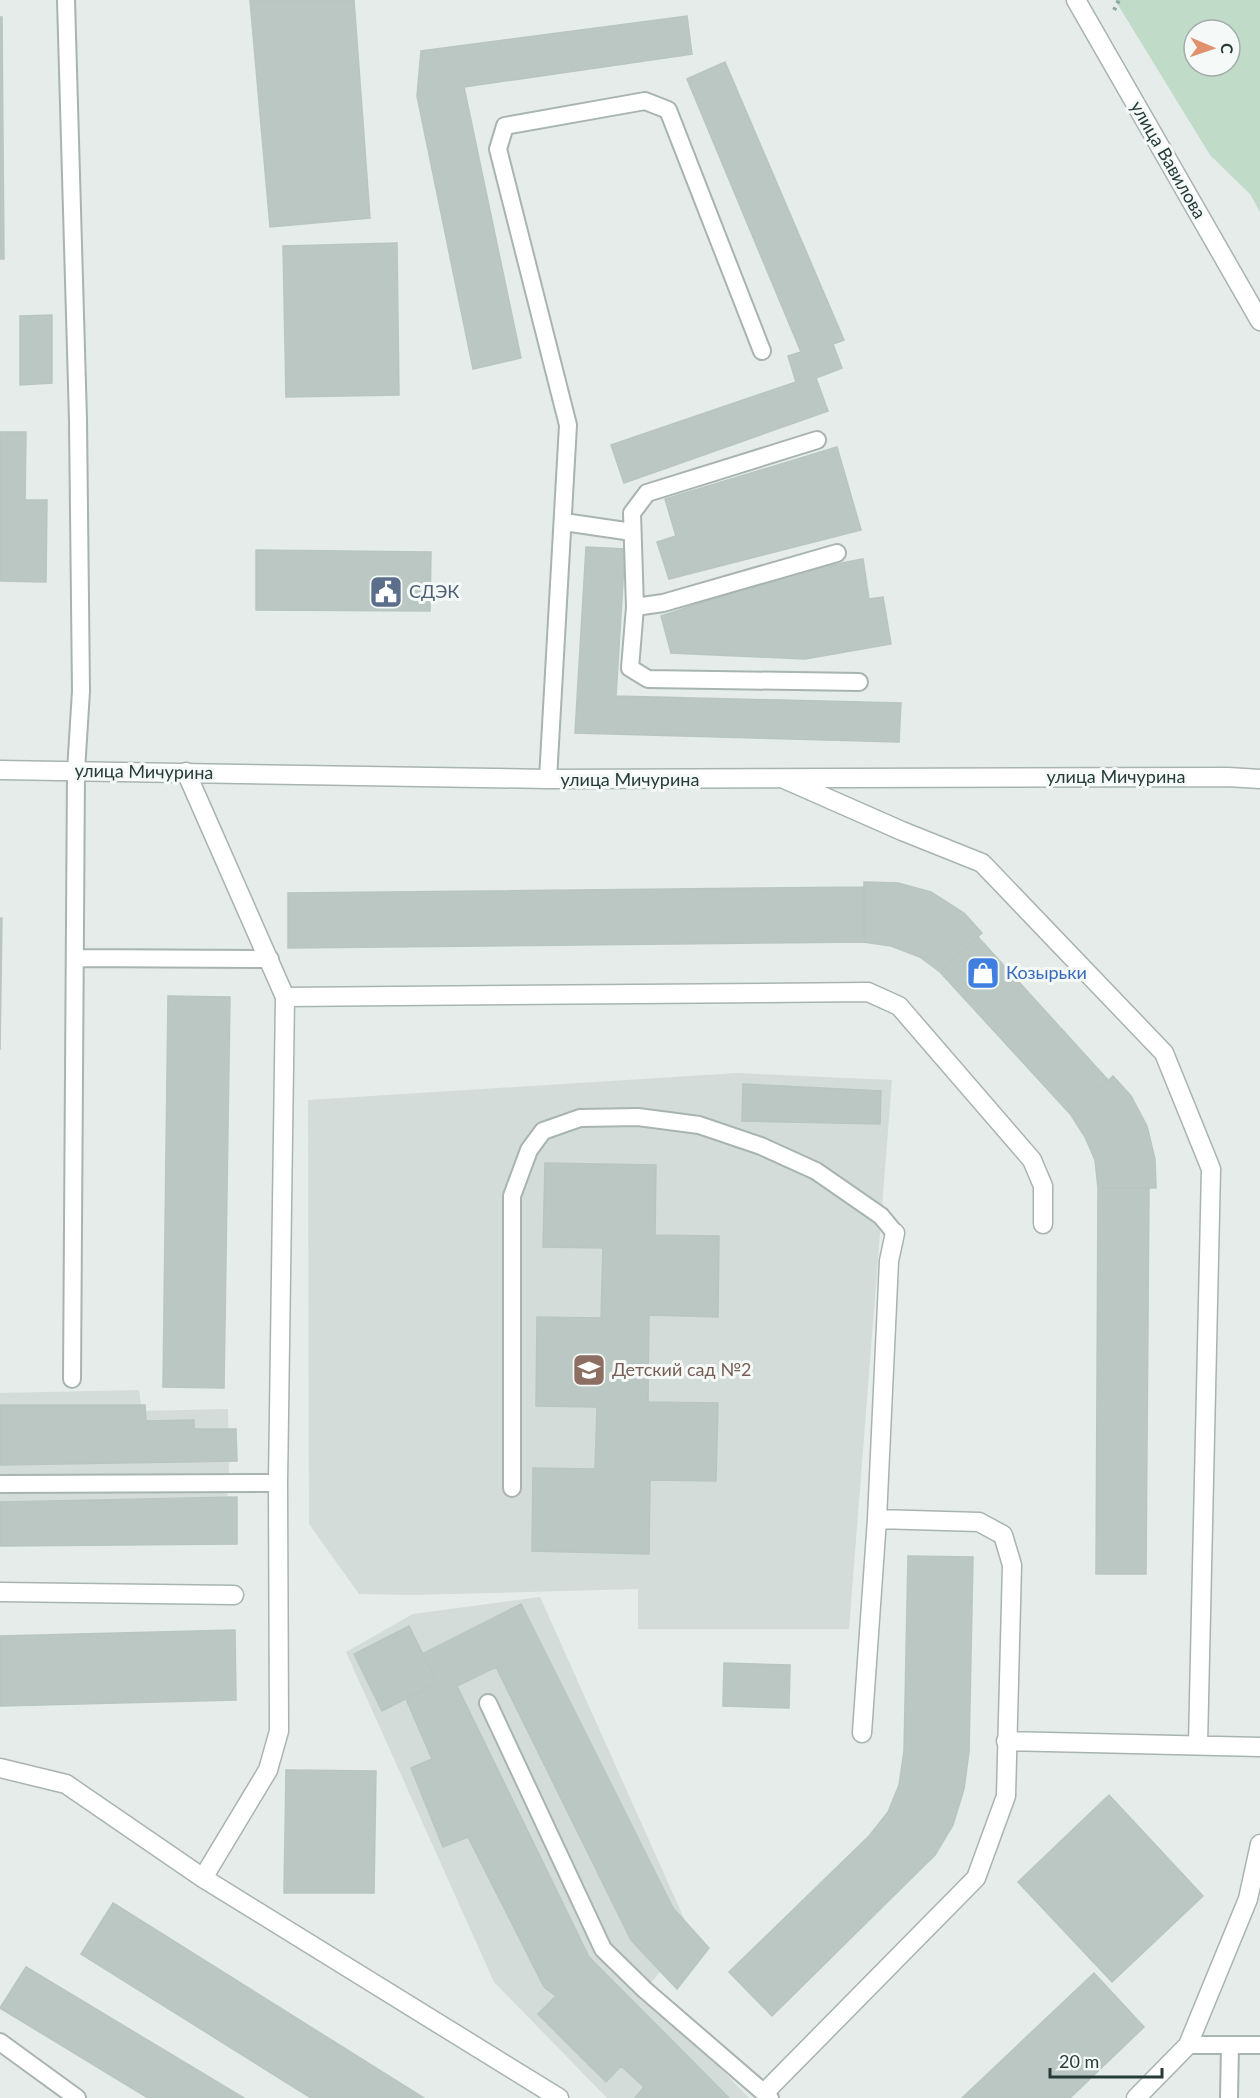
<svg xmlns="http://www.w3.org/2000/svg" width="1260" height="2098" font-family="Lato,sans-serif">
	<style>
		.built { fill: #d3dcd9 }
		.green { fill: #c1dbc9; fill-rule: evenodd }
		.building { fill: #bbc7c3; stroke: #b8c5c1; stroke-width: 1.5 }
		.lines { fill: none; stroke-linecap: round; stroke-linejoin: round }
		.service-casing { stroke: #a8b4b1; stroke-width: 20 }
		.minor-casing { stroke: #a8b4b1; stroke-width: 21 }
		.tertiary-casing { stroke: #a8b4b1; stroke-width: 21 }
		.path { stroke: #89aca3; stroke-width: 4; stroke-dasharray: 3 4.5; stroke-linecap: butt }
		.service { stroke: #fff; stroke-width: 16 }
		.minor { stroke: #fff; stroke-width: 18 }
		.tertiary { stroke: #fff; stroke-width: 18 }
		.labels { text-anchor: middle; stroke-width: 6; stroke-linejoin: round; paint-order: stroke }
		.street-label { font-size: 18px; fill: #263c38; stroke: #f5f9f7 }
		.service-label { font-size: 18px; fill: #4e5e75; stroke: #f5f9f7; text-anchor: start }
		.shop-label { font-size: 18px; fill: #366cbe; stroke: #f5f9f7; text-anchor: start }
		.education-label { font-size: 18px; fill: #785e54; stroke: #f5f9f7; text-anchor: start }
	</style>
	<rect width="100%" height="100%" fill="#e5ecea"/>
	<path class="built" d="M737,1073L892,1080L849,1629H638V1589L412,1595L359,1594L309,1524L308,1100Z
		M139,1390L142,1411L228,1409L229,1477L225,1520L0,1531V1393Z
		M540,1597L691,1934L645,1990L749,2098H607L494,1982L346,1652L413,1614Z"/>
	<path class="green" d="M1115,0H1260V212L1250,194L1210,155ZM1194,30H1230V66H1194Z"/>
	<path class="building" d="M250,0H354L370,218L270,227Z
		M687,16L692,54L464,87L521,358L473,369L417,96L421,51Z
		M0,17H2L4,259H0Z
		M725,62L844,340L833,344L842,368L816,378L828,411L624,483L611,445L796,382L788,356L801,352L687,79Z
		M397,243L399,395L286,397L283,246Z
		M52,315V383L20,385V316Z
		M0,432H26L25,500H47L46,582L0,581Z
		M837,447L861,530L669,579L657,542L676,536L665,499Z
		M586,547L625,549L616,696L901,703L899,742L575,733Z
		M256,550L431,552L430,611L256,610Z
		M863,559L869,599L883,597L891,644L805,659L671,653L661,616L790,573Z
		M864,882L898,883L931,892L964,913L982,933L940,972L920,957L891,946L864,942Z
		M863,887L864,942L288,948V893Z
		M0,918H2L0,1050Z
		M978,937L1108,1080L1071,1115L940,972Z
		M168,996L230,997L224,1388L163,1387Z
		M1113,1076L1131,1096L1147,1126L1155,1159L1156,1188H1098L1095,1160L1085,1137L1071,1115Z
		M743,1084L881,1091L880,1124L742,1121Z
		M545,1163L656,1165L655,1235L719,1236L718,1317L649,1315L648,1402L718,1403L716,1481L650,1480L649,1554L532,1551L533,1468L595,1469L597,1407L536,1406L537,1317L601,1318L603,1248L543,1247Z
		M1098,1188H1149L1146,1574H1096Z
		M0,1405H145L146,1421L194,1420V1429H236L237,1461L0,1465Z
		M237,1497V1544L0,1546V1502Z
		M908,1556L973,1557L969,1752L964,1789L953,1825L935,1855L772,2016L729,1972L869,1836L888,1812L899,1785L904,1751Z
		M521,1604L673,1908L709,1948L677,1989L631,1940L496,1667L457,1686L589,1957L729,2098H635L644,2087L621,2066L606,2082L538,2014L556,1996L544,1987L468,1837L443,1847L411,1768L432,1759L406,1699L437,1683L422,1654Z
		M409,1626L437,1683L382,1711L354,1654Z
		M235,1630L236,1700L0,1706V1636Z
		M724,1663L790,1665L789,1708L723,1706Z
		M286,1770L376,1771L374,1893H284Z
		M1109,1795L1203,1896L1112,1982L1018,1882Z
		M113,1903L424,2098H311L81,1954Z
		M26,1967L244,2098H148L0,2008Z
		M1094,1973L1144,2027L1070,2098H962Z"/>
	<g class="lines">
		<g class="service-casing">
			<path id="service" d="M66,0L78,420L81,691L76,771L72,1379
				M817,440L647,493L632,513L635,607L630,668L648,679L859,682
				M564,522L632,532
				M635,607L663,603L837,553
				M548,779L568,425L498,149L505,126L645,101L668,110L762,351
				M75,958L270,959
				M0,1484L278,1483
				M512,1488V1196L529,1150L543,1131L580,1118L638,1117L699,1125L761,1146L816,1171L881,1216L895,1233
				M488,1703L603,1949L645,1990L770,2098
				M0,2042L77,2098
				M1188,2045H1260
				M1229,2098L1230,2045"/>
		</g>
		<g class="minor-casing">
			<path id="minor" d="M1076,0L1260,321
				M186,772L285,997L278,1483L279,1731L268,1770L203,1878
				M784,779L902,831L982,863L1164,1053L1211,1169L1198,1745
				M285,997L868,992L899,1006L1032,1160L1043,1186V1224
				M0,1592L234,1595
				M862,1733L877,1519L889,1261L895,1233
				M1006,1741L1260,1747
				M0,1768L66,1784L203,1878L559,2098
				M765,2092L976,1878L1006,1796L1012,1565L1003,1535L979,1522L877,1519
				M1136,2098L1188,2045L1248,1899L1260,1844"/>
		</g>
		<g class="tertiary-casing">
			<path id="tertiary" d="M0,770L548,779L1228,777L1260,779"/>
		</g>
		<path class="path" d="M1114,10L1119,0"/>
		<use href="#service" class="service"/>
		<use href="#minor" class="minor"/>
		<use href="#tertiary" class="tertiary"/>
	</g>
	<defs>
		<g id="civic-square" transform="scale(1.725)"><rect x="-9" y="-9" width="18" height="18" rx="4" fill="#5c6f8a" stroke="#f5f9f7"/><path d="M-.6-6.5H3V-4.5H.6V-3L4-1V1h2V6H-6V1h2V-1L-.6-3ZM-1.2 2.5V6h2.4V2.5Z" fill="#fff"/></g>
		<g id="shop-square" transform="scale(1.725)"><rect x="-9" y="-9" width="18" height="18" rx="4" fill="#3f7fe0" stroke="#f5f9f7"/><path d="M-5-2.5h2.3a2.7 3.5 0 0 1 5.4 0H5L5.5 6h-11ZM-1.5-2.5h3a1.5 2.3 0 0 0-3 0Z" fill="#fff"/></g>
		<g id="school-square" transform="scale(1.725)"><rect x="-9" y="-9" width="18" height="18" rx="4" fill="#8d6e63" stroke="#f5f9f7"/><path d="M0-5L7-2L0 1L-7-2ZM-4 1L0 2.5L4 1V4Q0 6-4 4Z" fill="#fff"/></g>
	</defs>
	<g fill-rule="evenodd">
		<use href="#civic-square" x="386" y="592"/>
		<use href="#shop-square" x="983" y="973"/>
		<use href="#school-square" x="589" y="1370"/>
	</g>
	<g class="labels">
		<g class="street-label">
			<text transform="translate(1168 160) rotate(60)" y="6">улица Вавилова</text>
			<text transform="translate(144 772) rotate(1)" y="6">улица Мичурина</text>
			<text x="1116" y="783">улица Мичурина</text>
			<text x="630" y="786">улица Мичурина</text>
		</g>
		<g class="service-label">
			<text x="409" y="598">СДЭК</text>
		</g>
		<g class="shop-label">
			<text x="1006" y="979">Козырьки</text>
		</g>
		<g class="education-label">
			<text x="612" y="1376">Детский сад №2</text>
		</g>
	</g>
	<g transform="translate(1212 48) rotate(92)"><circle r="28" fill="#f5f9f7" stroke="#a2adab" stroke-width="1.5"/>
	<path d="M0-4.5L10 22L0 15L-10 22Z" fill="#e2916e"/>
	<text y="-9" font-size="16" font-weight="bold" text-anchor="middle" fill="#263c38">С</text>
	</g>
	<path d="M1050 2068v9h112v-9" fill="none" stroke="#263c38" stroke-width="3"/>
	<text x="1059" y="2068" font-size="18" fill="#263c38" stroke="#f5f9f7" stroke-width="4.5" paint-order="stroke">20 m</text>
</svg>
